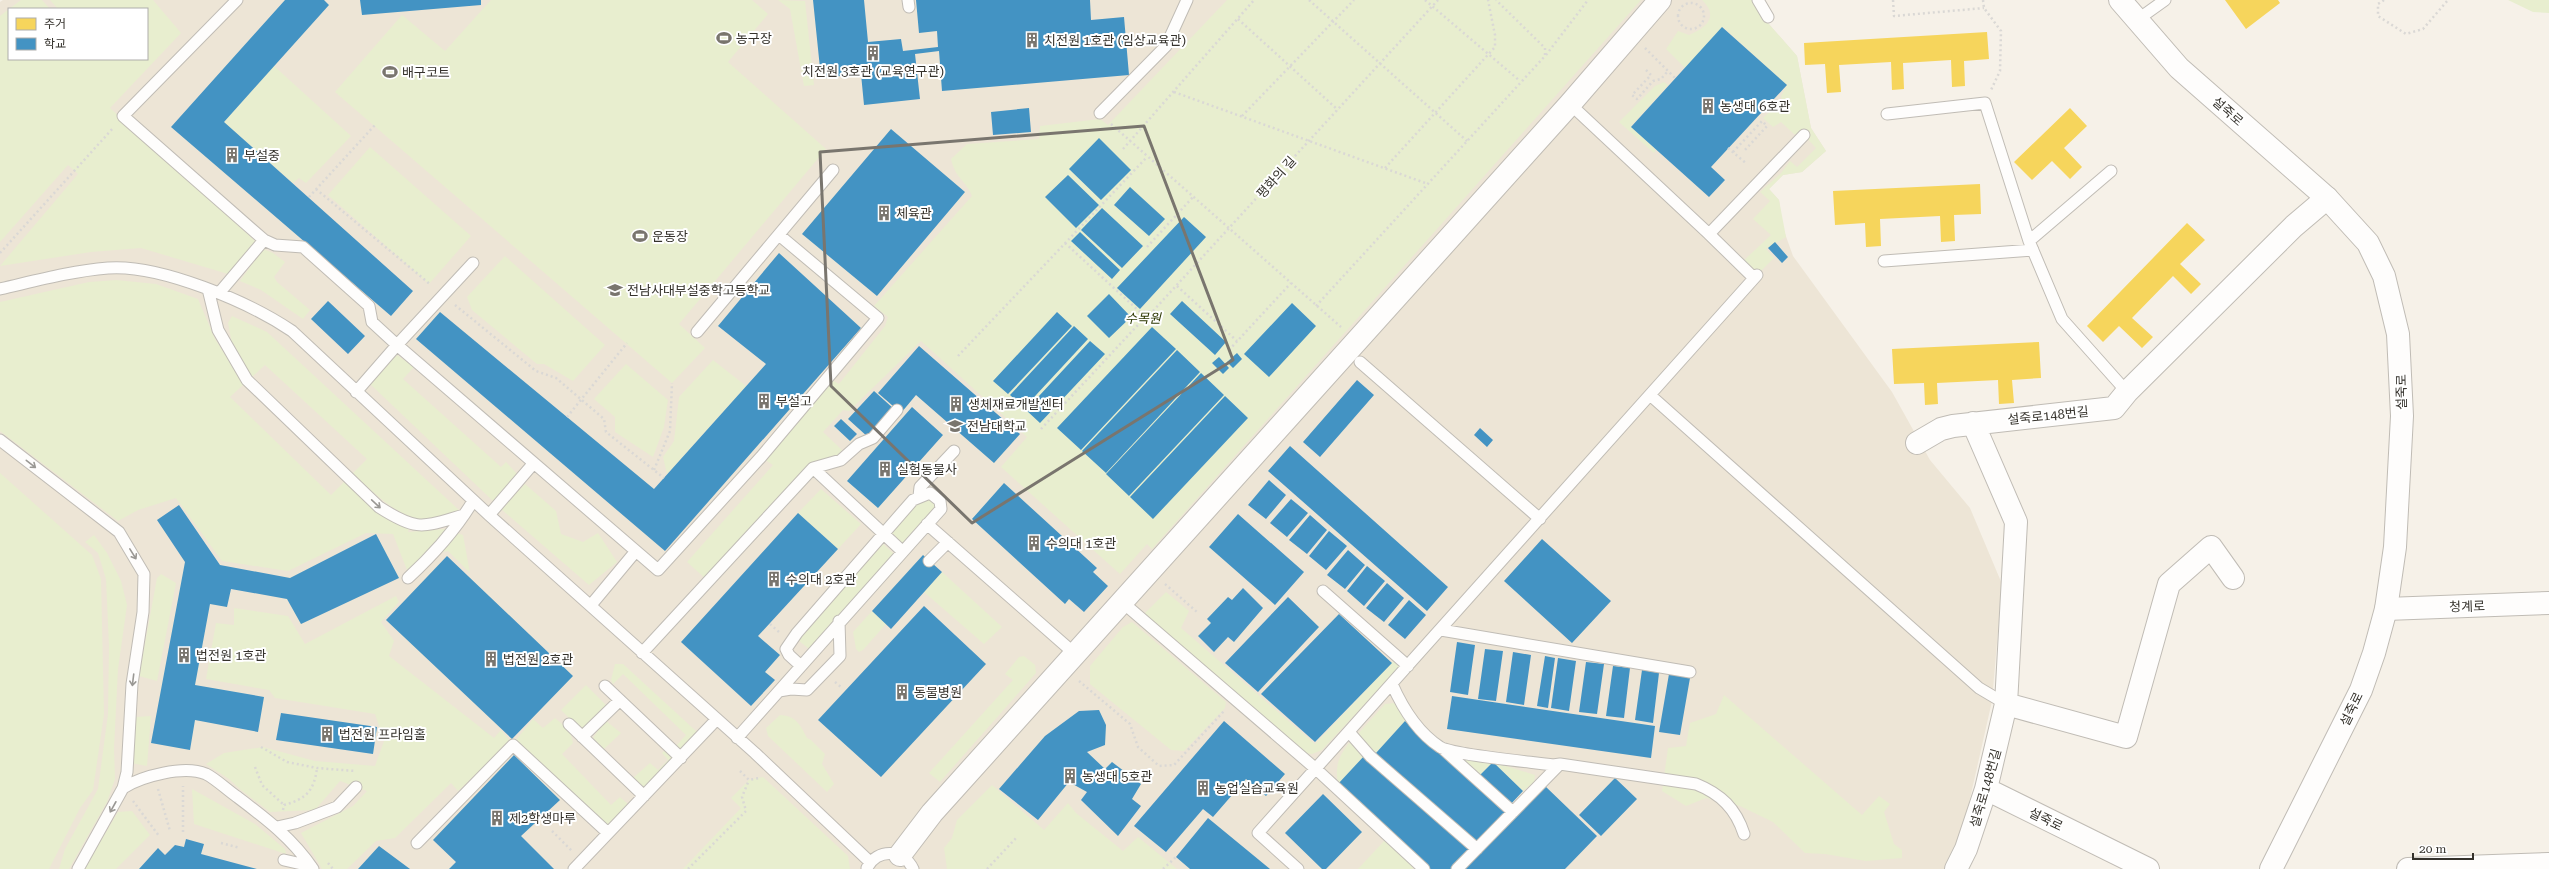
<svg xmlns="http://www.w3.org/2000/svg" width="2549" height="869" font-family="'Roboto Serif','Noto Sans KR',serif">
	<style>
		.education { fill: #ede5d6; fill-rule: evenodd }
		.green { fill: #e8eecf }
		.homes { fill: #f6d55c }
		.schools { fill: #4393c3 }
		.lines { fill: none; stroke-linecap: round; stroke-linejoin: round }
		.service-casing { stroke: #c0bcb5; stroke-width: 13 }
		.minor-casing { stroke: #c0bcb5; stroke-width: 24 }
		.secondary-casing { stroke: #c0bcb5; stroke-width: 24 }
		.path { stroke: #dad8d5; stroke-width: 2.5; stroke-dasharray: 2 3; stroke-linecap: butt }
		.service { stroke: #fefdfc; stroke-width: 11 }
		.minor { stroke: #fefdfc; stroke-width: 22 }
		.secondary { stroke: #fefdfc; stroke-width: 22 }
		.oneway { stroke: #9a9894 }
		.marked { fill: none; stroke: #79756e; stroke-width: 3; stroke-linejoin: round }
		.labels { text-anchor: middle; stroke-width: 4; stroke-linejoin: round; paint-order: stroke }
		.poi-label { font-size: 13px; fill: #35322c; stroke: #fff; text-anchor: start }
		.street-label { font-size: 13px; fill: #35322c; stroke: #fff }
		.park-label { font-size: 13px; font-style: italic; fill: #2d3802; stroke: #fff }
	</style>
	<rect width="100%" height="100%" fill="#f6f1e8"/>
	<path class="education" d="M3,0H1752L1761,15L1797,56L1811,128L1826,151L1802,172L1783,175L1769,189L1779,200L1783,228L1793,256L1892,392L1930,460L1970,508L2002,584L1992,701L1960,843L1945,869H0V2ZM9,9H147V59H9Z"/>
	<path class="green" d="M21,0H42L50,9H9Z
		M50,0H153L181,33L110,108L255,241L228,274L141,248L91,252L0,266L78,174L68,165L0,242V16L9,9V59H147V9H58Z
		M491,0H752L768,14L728,62L826,149L679,324L705,348L672,383L335,92L402,15L445,51Z
		M778,0L805,1L814,85L804,86L790,9Z
		M1227,0H1641L1152,549L1147,544L1120,574L1001,467L1027,437L921,341L849,411L843,410L823,432L842,450L831,463L813,468L707,580L687,562L773,465L761,457L828,378L839,384L885,326L888,317L874,306L972,196C966,180 956,180 951,159L967,144L1039,139L1040,126L1100,119L1108,125Z
		M1702,0H1752L1761,15L1797,56L1811,128L1826,151L1802,172L1783,175L1769,189L1779,200L1786,237L1766,249L1774,258L1754,278L1740,264L1771,235L1753,219L1770,201L1760,192L1781,173L1790,161L1797,167L1816,148L1804,135L1794,134L1781,122L1773,127L1763,118L1782,100L1781,96L1787,85L1723,27L1685,68L1666,49L1678,31L1689,35C1707,28 1719,16 1702,0Z
		M2508,0H2549V13L2533,12Z
		M274,66L351,136L306,183L299,178L293,183L224,122Z
		M1664,82L1668,85L1631,126L1656,150L1654,153L1619,122L1655,86Z
		M370,147L471,236L429,284L328,195Z
		M263,249L273,253L285,262L274,277L277,282L310,310L303,319L261,290L240,281Z
		M505,256L605,345L573,381L544,364H537L472,310L467,297Z
		M116,280L156,284L198,299L215,339L244,384L230,397L331,495L345,481L377,513L412,520L408,532L445,529L463,535L470,573L448,551L429,555L407,570L393,534L366,533L288,571L222,561L176,498L138,510L118,521L0,431V302L89,282Z
		M232,316L267,332L460,511C451,514 440,520 431,521C401,521 372,492 353,473L367,459L265,365L252,377L232,344L228,323Z
		M397,355L414,367L403,379L501,467L506,462L518,475L493,501L370,384Z
		M713,360L746,386L667,474L663,457L674,441L679,397Z
		M626,364L668,400L664,427L653,457L615,432V417L594,399Z
		M0,473L92,555L101,579L104,714L93,790L80,808L49,869H0Z
		M525,484L556,511L561,534L583,542L598,533L617,562L589,585L501,509Z
		M821,489L861,524L838,549L798,513Z
		M929,498L935,503V509L903,544L891,532L918,503Z
		M94,535L107,553L121,581L127,605L118,669L114,748L115,779L107,802L69,869H59L65,849L98,789L108,714L109,646L106,579L98,553L85,542Z
		M883,544L894,554L809,649L798,640Z
		M942,572L1002,627L984,644L924,592Z
		M161,574L176,583L157,681L139,676L157,578Z
		M1166,592L1189,611L1181,628L1315,744L1395,659L1401,665L1322,750L1312,754L1303,753L1144,614Z
		M396,596L399,602L381,622L394,641L389,656L494,738L501,730L510,741L458,791L451,783L395,838L376,841L347,869H322L301,833L353,806L367,791L340,781L315,810L270,812L241,790L229,779L206,764L224,753L263,747L315,761L375,766L384,741L375,714L275,698L269,690L206,679L216,623L234,625V608L288,616L305,644Z
		M872,611L886,624L863,650L859,652L856,649L853,632Z
		M1132,622L1226,702L1225,708L1184,751L1171,750L1090,684V666L1123,627Z
		M1024,656L1035,665L1036,673L940,782L929,773L1013,680L1005,674L1019,657Z
		M615,664H623L697,732L680,750L676,746L686,735L623,674L613,684L611,680Z
		M586,685L606,705L581,730L561,710Z
		M1724,695L1862,815L1879,796L1890,804L1884,812L1894,844L1902,850V858L1866,861L1825,854L1805,853L1773,822L1740,806L1706,798L1686,806L1662,791L1668,748L1686,746L1690,723L1716,714Z
		M1394,703L1406,718L1405,721L1376,753L1357,735L1385,704Z
		M780,715C796,716 800,724 807,738L811,740L825,754L822,764L834,784L827,792L768,736L766,728Z
		M151,716L147,766L131,763L136,717Z
		M555,718L570,731L573,743L562,754L611,805L620,797L629,805L608,827L516,740L533,719L543,728Z
		M605,720L621,733L604,749L593,738Z
		M1349,743L1355,745L1365,755L1338,784C1335,767 1338,757 1349,743Z
		M667,748L678,759L644,793L633,778L650,763L658,770L668,760L662,753Z
		M1457,756L1493,762L1535,775L1534,782L1523,791L1493,762L1479,776Z
		M763,777L848,856L850,869H683L741,808L731,798L749,780Z
		M992,785L1044,830L1068,803L1076,813L1123,851L1138,837L1177,869H947L944,848L952,838L957,820Z
		M192,789L255,824L285,849L286,854L194,824Z
		M132,811L150,835L116,869H84L118,812Z
		M1385,840L1412,863L1413,869H1358Z"/>
	<path class="homes" d="M2225,0H2278L2280,3L2246,29Z
		M1987,32L1989,59L1964,61L1965,86L1952,87L1951,60L1903,63L1904,89L1892,90L1891,62L1839,65L1841,92L1827,93L1825,64L1805,65L1804,43Z
		M2070,108L2087,126L2064,148L2082,167L2070,179L2052,161L2032,180L2014,162Z
		M1980,184L1981,214L1954,215L1955,241L1941,242L1940,216L1880,219L1881,246L1866,247L1865,223L1835,225L1833,191Z
		M2187,223L2205,240L2180,264L2201,284L2191,294L2173,276L2132,318L2153,337L2142,348L2119,326L2103,342L2087,326Z
		M2039,342L2041,378L2012,380L2014,403L1999,404L1998,380L1937,383L1938,404L1925,405L1924,383L1894,384L1892,349Z"/>
	<path class="schools" d="M285,0H324L329,5L224,122L413,291L391,316L171,127Z
		M360,0H481V5L362,15Z
		M813,0H864L868,42L901,39L903,51L938,47L937,31L919,33L916,0H1090L1091,20L1124,17L1129,75L942,91L939,51L915,54L920,99L864,105L861,74L821,78Z
		M1722,27L1787,85L1711,167L1725,180L1709,197L1631,127Z
		M1029,108L1031,132L993,135L991,112Z
		M891,129L965,192L877,296L802,234Z
		M1099,138L1131,170L1101,200L1069,169Z
		M1068,175L1099,205L1076,228L1045,197Z
		M1130,187L1165,219L1149,236L1114,205Z
		M1102,208L1143,246L1122,268L1081,230Z
		M1184,217L1206,237L1140,309L1117,288Z
		M1080,232L1120,270L1112,279L1071,241Z
		M1775,242L1788,257L1782,263L1768,248Z
		M779,253L861,328L665,551L416,339L440,312L654,489L766,364L718,326Z
		M1109,294L1131,317L1109,338L1087,316Z
		M328,301L365,336L348,354L311,319Z
		M1182,301L1226,342L1215,355L1170,314Z
		M1292,303L1316,326L1269,377L1244,354Z
		M1057,312L1072,326L1008,394L993,381Z
		M1074,326L1088,339L1024,408L1010,395Z
		M1152,327L1176,349L1081,450L1057,428Z
		M1090,341L1105,354L1040,423L1026,410Z
		M919,346L1020,434L994,463L916,395L901,413L878,393Z
		M1177,350L1200,372L1106,473L1082,451Z
		M1237,353L1242,359L1233,368L1227,362Z
		M1219,357L1229,368L1223,374L1212,363Z
		M1201,373L1224,395L1129,496L1106,474Z
		M1357,380L1374,395L1320,457L1303,442Z
		M874,391L894,409L869,438L848,419Z
		M1225,396L1248,418L1153,519L1130,497Z
		M912,407L943,435L878,508L847,481Z
		M841,419L857,434L850,441L834,426Z
		M1480,428L1493,440L1487,447L1474,435Z
		M1290,446L1448,587L1427,611L1268,471Z
		M1269,480L1286,495L1266,519L1248,505Z
		M1004,483L1097,568L1093,572L1108,586L1084,612L1069,599L1065,604L972,519Z
		M1291,499L1308,513L1287,537L1270,523Z
		M179,505L220,565L290,578L376,534L399,578L301,624L287,599L231,589L227,607L210,604L195,685L264,697L258,732L195,720L190,750L151,743L185,562L157,520Z
		M798,513L838,549L758,636L780,655L765,672L775,680L751,706L681,642Z
		M1238,514L1304,572L1275,605L1209,547Z
		M1310,515L1327,530L1307,554L1289,540Z
		M1329,531L1347,546L1326,570L1309,556Z
		M1542,539L1611,601L1572,643L1504,581Z
		M1348,550L1365,565L1345,589L1327,575Z
		M923,555L942,572L891,629L872,611Z
		M447,556L573,676L512,739L386,620Z
		M1367,566L1385,581L1364,606L1347,591Z
		M1387,583L1404,598L1384,622L1366,608Z
		M1243,588L1263,608L1234,642L1228,637L1214,652L1198,636L1211,623L1207,619L1228,597L1232,600Z
		M1288,597L1319,627L1258,692L1225,663Z
		M1409,600L1426,615L1405,639L1388,625Z
		M924,606L986,664L881,777L818,720Z
		M1339,614L1392,663L1315,742L1261,694Z
		M1457,642L1475,645L1468,695L1450,692Z
		M1485,649L1503,651L1496,701L1478,699Z
		M1513,652L1531,655L1524,705L1506,702Z
		M1545,656L1555,658L1548,708L1537,706Z
		M1558,658L1576,661L1569,711L1551,708Z
		M1586,662L1604,664L1597,714L1579,712Z
		M1613,666L1630,668L1624,718L1606,716Z
		M1642,670L1659,673L1653,723L1635,720Z
		M1669,674L1690,678L1680,735L1659,732Z
		M1452,696L1655,726L1651,758L1447,729Z
		M1099,710L1106,725L1105,745L1087,752L1105,769L1112,762L1141,784L1132,799L1141,806L1118,836L1081,800L1087,792L1069,782L1038,820L999,789L1045,736L1079,711Z
		M281,713L377,727L373,754L276,740Z
		M1224,721L1285,774L1266,796L1246,779L1213,817L1203,809L1166,852L1134,826Z
		M1405,721L1506,814L1476,846L1376,753Z
		M514,755L560,800L521,836L554,869H449L456,862L433,840Z
		M1365,755L1469,850L1452,869H1430L1338,784Z
		M1493,762L1523,791L1510,805L1479,776Z
		M1615,778L1637,799L1601,836L1579,815Z
		M1545,786L1597,836L1565,869H1465Z
		M1323,794L1362,832L1326,869H1322L1285,833Z
		M1208,818L1270,869H1190L1176,857Z
		M186,839L204,844L201,854L257,869H139L158,848L165,855L175,845L184,847Z
		M379,846L410,869H358Z"/>
	<g class="lines">
		<g class="service-casing">
			<path id="service" d="M237,0L123,116L264,240L275,245L303,247L369,306L372,322L397,345L473,263
				M908,0L909,7
				M1758,0L1768,17
				M2137,20L2165,0
				M1570,104L1709,234L1804,135
				M1100,113L1166,46L1187,0
				M1887,114L1985,103L2029,241L2062,319L2127,392
				M1709,234L1754,278
				M2029,241L2111,171
				M1884,261L2033,250
				M0,289C35,281 71,271 108,268C160,264 249,302 292,331L489,515L755,753L870,862
				M208,289L218,330L247,380L379,507C418,532 422,527 464,515
				M220,292L264,240
				M697,332L833,170
				M1360,362L1540,519
				M356,392L397,345L658,570L761,457L878,318L779,235
				M1650,395L1979,688L2006,704
				M0,440L119,532L144,574L143,612L132,684L127,772L123,788L78,869
				M813,468L841,460L859,444L873,438L897,410
				M919,496L920,487L954,451
				M489,515L533,464
				M927,524L1075,654
				M929,561L948,542
				M408,578C434,554 455,531 473,501
				M1323,591L1408,666
				M1121,601L1316,769L1424,869
				M591,605L636,551
				M1441,630L1690,672
				M642,653L813,468L902,551
				M1392,684C1403,709 1417,732 1440,747C1453,755 1532,762 1553,765L1560,764L1696,784C1721,794 1736,809 1744,834
				M605,686L681,758
				M779,691L791,689L807,690L840,656L839,621
				M569,724L644,796
				M1349,732L1370,756L1477,849
				M582,737L620,700
				M737,738L941,509L940,501L930,493L913,500L797,633L786,649L789,655L801,666
				M1442,748L1513,812
				M123,788C142,776 184,765 206,774C216,779 226,789 236,796C265,818 292,838 313,869
				M277,827L295,823L337,807L356,787
				M417,843L513,745L608,833
				M284,860L311,866
				M867,868C877,848 904,849 913,869
				M574,869L717,719
				M1298,869L1258,833L1757,275
				M1457,869L1560,764"/>
		</g>
		<g class="minor-casing">
			<path id="minor" d="M1917,443L1941,429L1953,426L2114,408L2127,392L2294,226L2327,198
				M2386,609L2549,603
				M2006,704L2126,737L2169,584L2211,547L2233,578
				M1986,789L2148,869
				M900,855L932,813L1570,104L1660,0
				M1956,869L1966,849L1986,789L2006,704L2016,522L1973,423
				M2408,869L2549,864"/>
		</g>
		<g class="secondary-casing">
			<path id="secondary" d="M2120,0L2179,68L2327,198L2368,243L2384,276L2398,334L2402,416L2395,547L2386,609L2374,653L2361,690L2271,869"/>
		</g>
		<path class="path" d="M1309,0L1467,141
			M1425,0L1520,81
			M1893,0L1894,16L1984,8
			M1983,0L1984,8L2001,31L2000,71L1991,90
			M2384,0L2378,4V16L2406,34L2423,29L2448,0
			M1678 16a13 13 0 1 1 26 0a13 13 0 1 1-26 0Z
			M1238,19L1338,110
			M1645,48L1675,78
			M1546,55L1588,0
			M1646,70L1651,75L1632,95L1637,99L1653,81L1661,79L1668,71
			M1174,92L1428,184
			M1242,116L1354,0
			M1111,124L1341,327
			M1728,148L1747,164
			M1123,149L1254,0
			M1733,152L1762,121L1767,126L1745,150
			M1385,168L1495,47V35L1488,0
			M316,189L431,285
			M309,197L375,125
			M1065,243L1140,312L1153,311L1438,0
			M1147,247L1193,197
			M0,253L114,127
			M1177,286L1237,341
			M455,305L536,371L556,378L604,419L606,432L664,478
			M1316,306L1545,56V48L1496,0
			M1229,350L1291,283
			M958,356L1147,157
			M567,417L627,343
			M1041,429L1150,312
			M654,470L670,431L672,383
			M1165,584L1197,612
			M770,624L779,632
			M1079,681L1130,724L1138,747L1159,766L1174,765L1224,711
			M835,682L841,687
			M261,747L287,762L317,768L355,771
			M255,767L262,785L284,805
			M740,771L749,780L759,778
			M158,789L170,831
			M133,801L159,836
			M283,810L284,805C306,799 314,791 317,768
			M552,831L572,851
			M183,832V786
			M221,843L240,848
			M328,863L333,869
			M688,869L746,811L742,797L749,780
			M987,869L1017,837
			M1163,869L1176,857"/>
		<use href="#service" class="service"/>
		<use href="#minor" class="minor"/>
		<use href="#secondary" class="secondary"/>
	</g>
	<defs><path id="oneway-shaft" d="M-6 0H5M1.5-3L5.5 0L1.5 3" fill="none" stroke-width="1.6" stroke-linecap="round" stroke-linejoin="round"/></defs>
	<g class="oneway">
		<use href="#oneway-shaft" transform="translate(31 464) rotate(38)"/>
		<use href="#oneway-shaft" transform="translate(376 504) rotate(43)"/>
		<use href="#oneway-shaft" transform="translate(133 554) rotate(58)"/>
		<use href="#oneway-shaft" transform="translate(133 680) rotate(97)"/>
		<use href="#oneway-shaft" transform="translate(113 807) rotate(119)"/>
	</g>
	<path class="marked" d="M1144,126L1233,360L972,523L831,386L820,152Z"/>
	<defs>
		<g id="stadium-bare" transform="scale(1.2)"><path d="M0-5a6.5 5 0 1 0 0 10a6.5 5 0 1 0 0-10ZM-3.5-1.8h7v3.6h-7Z" fill="#79756e" stroke="#fff" stroke-width="2.5" paint-order="stroke"/></g>
		<g id="building-bare" transform="scale(1.2)"><path d="M-4-6H4V6H1V3H-1V6H-4ZM-2.5-4.3h1.7v1.8h-1.7ZM.8-4.3h1.7v1.8H.8ZM-2.5-1h1.7V.8h-1.7ZM.8-1h1.7V.8H.8Z" fill="#79756e" stroke="#fff" stroke-width="2.5" paint-order="stroke"/></g>
		<g id="school-bare" transform="scale(1.2)"><path d="M0-5L7-2L0 1L-7-2ZM-4 1L0 2.5L4 1V4Q0 6-4 4Z" fill="#79756e" stroke="#fff" stroke-width="2.5" paint-order="stroke"/></g>
		<g id="university-bare" transform="scale(1.2)"><path d="M0-5L7-2L0 1L-7-2ZM-4 1L0 2.5L4 1V4Q0 6-4 4Z" fill="#79756e" stroke="#fff" stroke-width="2.5" paint-order="stroke"/></g>
	</defs>
	<g fill-rule="evenodd">
		<use href="#stadium-bare" x="724" y="38"/>
		<use href="#building-bare" x="1032" y="40"/>
		<use href="#building-bare" x="873" y="53"/>
		<use href="#stadium-bare" x="390" y="72"/>
		<use href="#building-bare" x="1708" y="106"/>
		<use href="#building-bare" x="232" y="155"/>
		<use href="#building-bare" x="884" y="213"/>
		<use href="#stadium-bare" x="640" y="236"/>
		<use href="#school-bare" x="615" y="290"/>
		<use href="#building-bare" x="764" y="401"/>
		<use href="#building-bare" x="956" y="404"/>
		<use href="#university-bare" x="955" y="426"/>
		<use href="#building-bare" x="885" y="469"/>
		<use href="#building-bare" x="1034" y="543"/>
		<use href="#building-bare" x="774" y="579"/>
		<use href="#building-bare" x="184" y="655"/>
		<use href="#building-bare" x="491" y="659"/>
		<use href="#building-bare" x="902" y="692"/>
		<use href="#building-bare" x="327" y="734"/>
		<use href="#building-bare" x="1070" y="776"/>
		<use href="#building-bare" x="1203" y="788"/>
		<use href="#building-bare" x="497" y="818"/>
	</g>
	<g class="labels">
		<g class="poi-label">
			<text x="736" y="43">농구장</text>
			<text x="1044" y="45">치전원 1호관 (임상교육관)</text>
			<text x="873" y="76" text-anchor="middle">치전원 3호관 (교육연구관)</text>
			<text x="402" y="77">배구코트</text>
			<text x="1720" y="111">농생대 6호관</text>
			<text x="244" y="160">부설중</text>
			<text x="896" y="218">체육관</text>
			<text x="652" y="241">운동장</text>
			<text x="627" y="295">전남사대부설중학고등학교</text>
			<text x="776" y="406">부설고</text>
			<text x="968" y="409">생체재료개발센터</text>
			<text x="967" y="431">전남대학교</text>
			<text x="897" y="474">실험동물사</text>
			<text x="1046" y="548">수의대 1호관</text>
			<text x="786" y="584">수의대 2호관</text>
			<text x="196" y="660">법전원 1호관</text>
			<text x="503" y="664">법전원 2호관</text>
			<text x="914" y="697">동물병원</text>
			<text x="339" y="739">법전원 프라임홀</text>
			<text x="1082" y="781">농생대 5호관</text>
			<text x="1215" y="793">농업실습교육원</text>
			<text x="509" y="823">제2학생마루</text>
		</g>
		<g class="street-label">
			<text transform="translate(2228 111) rotate(41)" y="5">설죽로</text>
			<text transform="translate(1276 177) rotate(-48)" y="5">평화의 길</text>
			<text transform="translate(2401 392) rotate(-91)" y="5">설죽로</text>
			<text transform="translate(2048 415) rotate(-6)" y="5">설죽로148번길</text>
			<text transform="translate(2467 606) rotate(-2)" y="5">청계로</text>
			<text transform="translate(2351 709) rotate(-64)" y="5">설죽로</text>
			<text transform="translate(1985 788) rotate(-74)" y="5">설죽로148번길</text>
			<text transform="translate(2046 819) rotate(26)" y="5">설죽로</text>
		</g>
		<g class="park-label">
			<text x="1143" y="323">수목원</text>
		</g>
	</g>
	<rect x="8" y="8" width="140" height="52" fill="#ffffff" stroke="#aeadab"/>
	<rect x="16" y="18" width="20" height="12" fill="#f6d55c" stroke="#aeadab"/>
	<text x="44" y="28" font-size="12" fill="#35322c">주거</text>
	<rect x="16" y="38" width="20" height="12" fill="#4393c3" stroke="#aeadab"/>
	<text x="44" y="48" font-size="12" fill="#35322c">학교</text>
	<path d="M2413 853v6h60v-6" fill="none" stroke="#35322c" stroke-width="2"/>
	<text x="2419" y="853" font-size="12" fill="#35322c" stroke="#ffffff" stroke-width="3" paint-order="stroke">20 m</text>
</svg>
